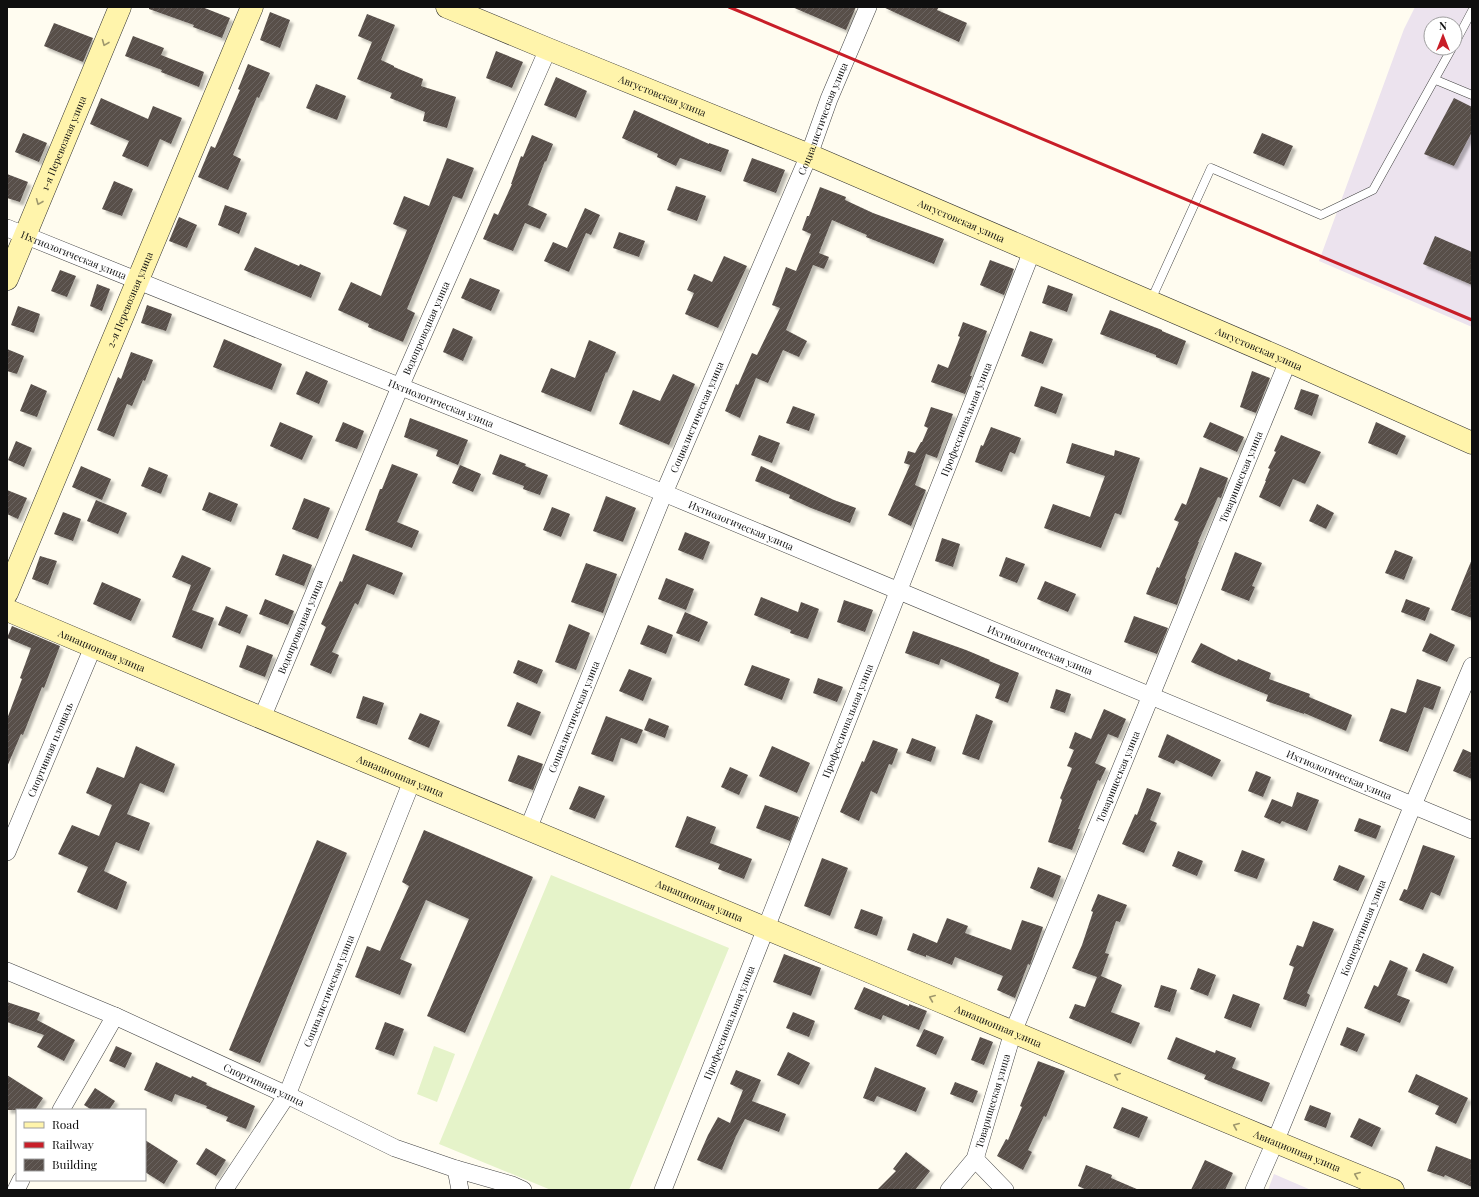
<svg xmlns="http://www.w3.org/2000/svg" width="1479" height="1197" font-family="'Playfair Display',serif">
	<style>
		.industrial { fill: #ece3ee; fill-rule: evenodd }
		.pitch { fill: #e5f3c9 }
		.building { fill: url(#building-hatch); filter: url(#shadow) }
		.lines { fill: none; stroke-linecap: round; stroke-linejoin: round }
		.lane-casing { stroke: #424242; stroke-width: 9 }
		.street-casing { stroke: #424242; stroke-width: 18 }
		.secondary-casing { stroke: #313131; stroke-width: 23 }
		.lane { stroke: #fff; stroke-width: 8 }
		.street { stroke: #fff; stroke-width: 17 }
		.secondary { stroke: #fff4ab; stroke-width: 22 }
		.rail { stroke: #c81e28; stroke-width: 3 }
		.oneway { stroke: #9f986d }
		.labels { text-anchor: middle; stroke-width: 4; stroke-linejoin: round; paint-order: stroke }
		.street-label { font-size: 10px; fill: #0f0f0f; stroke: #fff }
	</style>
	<defs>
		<pattern id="building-hatch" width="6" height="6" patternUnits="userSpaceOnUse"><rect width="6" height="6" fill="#584f4a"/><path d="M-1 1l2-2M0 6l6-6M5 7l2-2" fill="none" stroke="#6b6460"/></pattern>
		<filter id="shadow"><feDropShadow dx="3.5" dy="3.5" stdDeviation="1" flood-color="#0004"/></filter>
	</defs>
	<rect width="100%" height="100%" fill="#fffcf0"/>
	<path class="industrial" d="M1415,7H1472V327L1319,261L1404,29ZM1431,24H1455V48H1431Z
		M1274,1174L1311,1190H1268Z"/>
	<path class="pitch" d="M551,875L729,948L629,1190H551L439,1144Z
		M434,1046L455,1054L437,1102L417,1094Z"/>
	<path class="building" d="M149,7H202L230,18L222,38L193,27L194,25L149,9Z
		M792,7H856L846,30Z
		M883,7H939L937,10L967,23L959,42Z
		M270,12L290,20L280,48L260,40Z
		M367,14L395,25L381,60L394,66V67L423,79L421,86L456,97L447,128L423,121L425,112L390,98L392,93L357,79L372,42L358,36Z
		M54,23L93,38L83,62L44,46Z
		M133,36L164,48L161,55L204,72L199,87L161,72L162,70L125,56Z
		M496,51L523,62L512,88L486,78Z
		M248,64L270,73L259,98L257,97L233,155L241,159L228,190L198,177L211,146L215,148L240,90L238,89Z
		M556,77L587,91L576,118L544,105Z
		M316,84L346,96L337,120L306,108Z
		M101,98L148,119L153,106L182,118L171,144L160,139L148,167L122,156L129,141L90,124Z
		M1454,98L1472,107V132L1454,166L1424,154Z
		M634,110L709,144V143L729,150L721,172L680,158L676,166L657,157L658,154L622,138Z
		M23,133L47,143L39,162L15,152Z
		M1262,133L1293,146L1284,166L1253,153Z
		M532,135L553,144L546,162L545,161L528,205L547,214L540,229L525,223L513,251L483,239L494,213L498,215L512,184H511L521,156L523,157Z
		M447,158L474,168L462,199L453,196L429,256L407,309L415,313L403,342L368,327L369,324L338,310L351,282L381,296L407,230L393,224L404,196L429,206Z
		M752,158L785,170L776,193L743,181Z
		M7,174L28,182L20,202L7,198Z
		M114,181L133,189L122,216L102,209Z
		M676,186L706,196L697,221L667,210Z
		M820,187L846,197L845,200L873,213L944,239L934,264L866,237L867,235L832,220L819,253L829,257L824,269L813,265L786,330L807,341L799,357L783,350L768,383L756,378L740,418L725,411L736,384L738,385L752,353L757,355L780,308L772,305L786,267L796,271L811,234L802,230L807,216H809Z
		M225,205L247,213L239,234L218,225Z
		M585,208L600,215L591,235L586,233L569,272L544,261L553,242L567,248Z
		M179,217L197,225L187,248L169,241Z
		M619,232L645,241L639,257L613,248Z
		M1435,236L1472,252V285L1423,264Z
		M255,247L299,266L300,264L321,273L311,298L244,270Z
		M724,256L747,266L718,328L685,314L694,293L687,290L694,274L712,282Z
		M990,260L1014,269L1004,295L980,285Z
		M60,270L76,276L67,297L51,291Z
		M470,278L500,290L491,311L461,298Z
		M97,284L110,289L102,311L90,306Z
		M1048,285L1073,294L1067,312L1042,303Z
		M147,305L172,314L166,331L141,323Z
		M18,306L40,314L34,333L11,325Z
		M1110,310L1162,330V331L1186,341L1177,365L1156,357V355L1100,334Z
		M963,322L987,331L970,376H972L965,394L931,382L938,364L948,368L960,337L958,336Z
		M453,328L473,337L463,361L443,352Z
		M1030,331L1053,339L1043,364L1021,356Z
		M224,339L282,364L272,390L213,367Z
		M589,340L616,352L607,373L606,372L591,412L541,392L551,368L575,378Z
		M7,349L24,356L17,374L7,371Z
		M131,352L153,360L145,381L143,380L132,406L127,404L114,437L97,430L118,377L121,379Z
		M306,371L328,381L319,404L296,394Z
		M1252,371L1270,378L1256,413L1240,407Z
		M673,374L695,384L669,445L619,424L633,390L660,401Z
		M31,384L47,391L37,417L20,411Z
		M1041,386L1063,394L1056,414L1034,406Z
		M1301,389L1319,395L1312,416L1294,409Z
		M793,406L815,414L809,431L786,423Z
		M931,407L953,414L937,458L926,454L915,485L926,490L911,526L888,515L910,465L904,463L908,451L915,453L921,442H922L928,428L924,426Z
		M410,418L468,440L458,465L436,456L438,450L404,437Z
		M280,422L313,436L302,460L270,446Z
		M343,422L364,431L357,449L335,441Z
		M1210,422L1244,437L1237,452L1203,437Z
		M1376,422L1406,436L1397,455L1368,443Z
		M991,427L1021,438L1015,454L1010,452L1002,472L975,462L981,445L983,446Z
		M759,435L780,443L772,463L751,455Z
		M1281,435L1321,452L1305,484L1293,479L1280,507L1259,497L1266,481H1265L1270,469L1268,468L1276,452L1274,451Z
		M16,441L32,448L24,467L8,460Z
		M1072,443L1114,456L1115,450L1140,458L1121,515L1115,513L1101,548L1044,528L1053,504L1090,517L1105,476L1066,463Z
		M500,454L526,464L525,466L548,475L540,495L523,489L524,486L492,474Z
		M392,464L418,474L397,522L419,531L412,548L365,530L380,489H382Z
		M460,465L481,474L473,492L452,483Z
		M81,466L111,479L102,500L72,487Z
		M761,466L834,500L856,508L850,523L811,508L789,498L790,495L755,481Z
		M149,467L168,475L161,494L141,486Z
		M1200,467L1228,478L1221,498L1218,497L1198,542H1199L1185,578L1186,579L1177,605L1146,594L1157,567L1159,568L1179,522L1174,520L1182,503L1186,505Z
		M7,490L27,498L18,519L7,514Z
		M209,492L238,504L231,522L202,510Z
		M606,496L636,508L623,542L593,531Z
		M304,498L330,508L318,539L292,529Z
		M96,500L127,513L118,534L87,521Z
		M1317,504L1334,513L1326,529L1309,521Z
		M552,507L570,514L561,537L543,530Z
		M63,512L81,519L73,541L54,534Z
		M685,532L710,542L703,560L678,550Z
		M942,538L960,544L953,567L935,561Z
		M1395,550L1413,557L1404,580L1385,573Z
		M1235,552L1262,563L1252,586L1255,587L1249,601L1221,590Z
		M283,554L312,565L304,586L275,575Z
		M353,554L403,573L394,595L367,584L358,605L355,603L332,652L339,655L331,674L310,665L326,627L321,624L340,581L342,582Z
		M182,555L211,568L192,610L214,618L202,649L172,637L191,585L172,577Z
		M40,556L57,561L48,585L32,579Z
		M1006,557L1025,564L1017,583L999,576Z
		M1472,559V618L1451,610Z
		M586,563L617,574L603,613L571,602Z
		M666,578L694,589L686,610L658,599Z
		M1045,581L1076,594L1068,612L1037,599Z
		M102,582L141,599L131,621L93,604Z
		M761,597L798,612L801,602L819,609L808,639L790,633L791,630L754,615Z
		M265,599L294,611L288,625L259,614Z
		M1406,599L1430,608L1425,621L1401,612Z
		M844,600L873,610L865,632L837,622Z
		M226,606L248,615L240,634L218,625Z
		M685,612L708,622L699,642L676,633Z
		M1134,616L1168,628L1157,654L1124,642Z
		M569,624L590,633L576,670L555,662Z
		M648,625L673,635L666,654L640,644Z
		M12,626L60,646L44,688L42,687L23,735L21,734L7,767V719L22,679L20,678L31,648L7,638Z
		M913,631L966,650L990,660L989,661L1019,673L1008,703L995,698L1000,684L941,659L939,665L905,653Z
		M1430,633L1455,645L1447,662L1422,651Z
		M1201,643L1237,661L1238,659L1271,673L1269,679L1310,694L1309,697L1352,715L1346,731L1304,713V714L1266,701L1268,695L1215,673L1191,662Z
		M247,645L273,655L265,677L239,667Z
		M518,660L543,670L537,684L513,673Z
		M752,665L790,679L782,700L744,685Z
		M629,669L652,678L643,701L619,691Z
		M818,678L843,687L837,702L813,693Z
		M1417,679L1441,687L1433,710L1424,707L1408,752L1379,741L1391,708L1406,713Z
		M1056,689L1071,694L1065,713L1050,708Z
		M363,696L384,703L377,725L356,718Z
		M517,702L541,712L531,736L507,726Z
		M1104,709L1126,719L1118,738L1108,734L1095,763L1106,768L1100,781L1098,780L1078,829H1080L1072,850L1048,842L1062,800L1060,798L1072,768L1067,766L1074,750L1069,748L1075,732L1091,739Z
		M420,713L440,721L429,748L408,739Z
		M976,714L993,721L979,760L962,754Z
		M606,716L643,730L637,744L621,738L613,762L591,754Z
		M649,718L669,726L665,738L644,730Z
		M1167,734L1221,760L1212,777L1176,760L1174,764L1158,757Z
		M912,738L936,747L931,762L906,753Z
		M873,740L898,749L892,765L889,764L877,794L871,791L859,821L840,812L862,761L864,762Z
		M136,746L175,764L164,793L140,783L127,814L150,823L139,851L116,842L104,871L127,882L117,910L77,892L88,867L58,854L72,825L99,836L112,805L86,793L97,767L124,778Z
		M772,746L810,763L797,793L759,776Z
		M1463,749L1472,753V779L1453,771Z
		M518,755L543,764L533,790L508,781Z
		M730,767L748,775L739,795L721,787Z
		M1256,771L1271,777L1263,797L1248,791Z
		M579,786L605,796L595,819L569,809Z
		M1147,788L1161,793L1150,820L1157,823L1144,853L1122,844L1135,814L1137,815Z
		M1297,792L1319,800L1307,831L1282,821L1280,824L1264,817L1272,799L1292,807Z
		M765,805L799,817L790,841L756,828Z
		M687,816L716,827L710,843L752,859L744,879L718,869L720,864L675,847Z
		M1359,818L1381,826L1376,839L1354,831Z
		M424,830L533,877L465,1033L427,1016L469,919L426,900L400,959L412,964L400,995L355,977L367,946L380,951L409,886L402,882Z
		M317,840L347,853L260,1063L229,1050Z
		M1423,845L1455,856L1440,896L1431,892L1423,910L1399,900L1404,889L1407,890Z
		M1242,850L1265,859L1257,879L1234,871Z
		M1178,851L1203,861L1197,876L1172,866Z
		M822,858L848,868L830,916L804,906Z
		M1339,865L1365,876L1358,891L1333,880Z
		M1038,867L1061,876L1053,898L1030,888Z
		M1098,894L1127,905L1120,922L1116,921L1105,953L1109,954L1101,976L1122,985L1111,1012L1140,1023L1131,1044L1069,1018L1075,1004L1085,1007L1097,977L1072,968L1082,945L1093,912L1091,911Z
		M861,909L883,917L877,936L854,928Z
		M947,918L968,926L965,933L1011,950L1022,920L1043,927L1030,965L1028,964L1015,998L997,990L1003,976L955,957L952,965L926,955V957L907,950L913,933L937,943Z
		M1313,921L1334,929L1307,993L1310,995L1306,1007L1283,999L1294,967L1289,965L1297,945L1303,947Z
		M1423,953L1454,967L1447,984L1415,971Z
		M784,954L821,968L811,996L773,982Z
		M1390,960L1408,968L1397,995L1410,1000L1400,1023L1364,1008L1374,985L1378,987Z
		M1198,968L1216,975L1208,996L1190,989Z
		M1161,985L1177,990L1170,1012L1154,1007Z
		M864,987L909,1006V1004L927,1011L919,1030L883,1015L881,1020L854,1009Z
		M1233,994L1260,1004L1251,1028L1224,1018Z
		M7,1002L40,1013L37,1020L75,1040L64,1061L37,1047L44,1035L7,1022Z
		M793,1012L815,1021L809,1037L786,1028Z
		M385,1022L404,1029L394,1056L375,1049Z
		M1347,1027L1365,1034L1357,1052L1340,1045Z
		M924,1029L944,1037L936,1055L916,1046Z
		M980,1037L993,1042L984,1065L971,1060Z
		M1176,1037L1215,1053L1216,1050L1236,1058L1232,1068L1270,1083L1262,1102L1204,1079L1206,1075L1167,1059Z
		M116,1046L132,1053L125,1068L109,1061Z
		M788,1052L810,1063L799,1085L777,1075Z
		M1038,1061L1065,1071L1046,1117L1044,1116L1028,1150L1032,1152L1023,1170L997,1156L1006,1139L1008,1140L1022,1107L1020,1106Z
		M156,1062L191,1078L192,1076L207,1083L206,1085L255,1106L246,1129L226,1121L228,1117L206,1108L207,1106L175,1094L172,1102L144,1090Z
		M875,1067L926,1088L916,1112L877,1096L874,1102L863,1098Z
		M736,1070L761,1080L752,1101L786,1114L779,1132L745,1119L736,1136L722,1170L697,1160L708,1135L718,1117L730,1123L743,1090L730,1084Z
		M1416,1074L1468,1098L1456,1124L1435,1114L1439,1106L1408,1092Z
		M7,1075L43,1098L35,1110H7Z
		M955,1082L978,1091L973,1103L950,1094Z
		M95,1088L115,1101L109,1110H92L84,1105Z
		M1310,1105L1331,1113L1326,1128L1304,1120Z
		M1122,1107L1148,1117L1139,1138L1113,1128Z
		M1359,1118L1381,1128L1372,1147L1350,1137Z
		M145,1140L178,1161L164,1184L145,1172Z
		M1436,1146L1472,1160V1187L1445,1175L1444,1177L1427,1171Z
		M206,1148L226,1160L216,1176L196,1164Z
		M906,1152L930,1171L915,1190H877L896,1171L893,1169Z
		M1205,1160L1233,1173L1225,1190H1191Z
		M1086,1165L1112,1175L1111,1178L1139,1190H1087L1078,1186Z"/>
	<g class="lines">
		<g class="lane-casing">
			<path id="lane" d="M1455,43L1472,11
				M1436,80L1472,95
				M1151,300L1211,168L1321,215L1373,190L1452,48"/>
		</g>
		<g class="street-casing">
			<g id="street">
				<path id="s1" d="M7,228L664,493L1472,830"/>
				<path id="s2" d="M262,718L400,387L548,49"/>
				<path id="s3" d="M528,829L664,493L809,155L829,99L868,7"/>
				<path id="s4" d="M7,852L93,647"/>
				<path id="s5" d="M7,971L115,1016L287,1095L395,1148L456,1169L512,1185L523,1190"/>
				<path d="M61,1110L115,1016"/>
				<path d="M975,1159L1005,1190"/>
				<path d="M456,1169L460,1190"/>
				<path d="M16,1190L21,1180"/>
				<path id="s6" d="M224,1190L287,1095L412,781"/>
				<path id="s7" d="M663,1190L1032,251"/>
				<path id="s8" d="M949,1190L975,1159L1013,1032L1288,361"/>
				<path id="s9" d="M1254,1190L1275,1142L1413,805L1472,666"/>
			</g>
		</g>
		<g class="secondary-casing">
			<g id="secondary">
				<path id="s10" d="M447,7L548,49L809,155L1288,361L1472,443"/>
				<path id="s11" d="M7,279L120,7"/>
				<path id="s12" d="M7,593L252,7"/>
				<path id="s13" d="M7,610C289,731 573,847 856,966C1035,1041 1213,1117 1393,1190"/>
			</g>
		</g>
		<use href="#lane" class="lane"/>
		<use href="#street" class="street"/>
		<use href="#secondary" class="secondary"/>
		<path class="rail" d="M729,7L1472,320"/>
	</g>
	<defs><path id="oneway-chevron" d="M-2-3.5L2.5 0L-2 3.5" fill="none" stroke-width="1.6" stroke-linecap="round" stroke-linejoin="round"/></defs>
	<g class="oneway">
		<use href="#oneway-chevron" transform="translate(105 43) rotate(112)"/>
		<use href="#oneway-chevron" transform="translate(39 202) rotate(112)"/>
		<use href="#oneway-chevron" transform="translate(932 998) rotate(-157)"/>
		<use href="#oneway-chevron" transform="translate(1117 1076) rotate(-157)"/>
		<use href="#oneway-chevron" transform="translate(1236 1126) rotate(-157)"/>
		<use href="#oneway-chevron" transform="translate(1357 1175) rotate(-158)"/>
	</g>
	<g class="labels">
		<g class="street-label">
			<text dy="4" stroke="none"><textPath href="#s10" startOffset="233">Августовская улица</textPath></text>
			<text dy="4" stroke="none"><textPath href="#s3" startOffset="769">Социалистическая улица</textPath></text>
			<text dy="4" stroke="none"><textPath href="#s11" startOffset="147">1-я Перевозная улица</textPath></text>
			<text dy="4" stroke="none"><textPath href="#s10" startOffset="557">Августовская улица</textPath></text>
			<text dy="4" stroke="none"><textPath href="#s1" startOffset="72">Ихтиологическая улица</textPath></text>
			<text dy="4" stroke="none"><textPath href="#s12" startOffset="318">2-я Перевозная улица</textPath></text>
			<text dy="4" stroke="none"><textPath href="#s2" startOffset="423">Водопроводная улица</textPath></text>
			<text dy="4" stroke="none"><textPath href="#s10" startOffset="881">Августовская улица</textPath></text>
			<text dy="4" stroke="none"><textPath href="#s1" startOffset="468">Ихтиологическая улица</textPath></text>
			<text dy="4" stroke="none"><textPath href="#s3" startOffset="445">Социалистическая улица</textPath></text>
			<text dy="4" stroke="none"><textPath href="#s7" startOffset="828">Профессиональная улица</textPath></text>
			<text dy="4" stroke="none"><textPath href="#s8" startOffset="773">Товарищеская улица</textPath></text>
			<text dy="4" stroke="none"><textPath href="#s1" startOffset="792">Ихтиологическая улица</textPath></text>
			<text dy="4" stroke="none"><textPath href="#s2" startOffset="99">Водопроводная улица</textPath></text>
			<text dy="4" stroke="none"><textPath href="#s1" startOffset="1116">Ихтиологическая улица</textPath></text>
			<text dy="4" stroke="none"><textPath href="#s13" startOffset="103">Авиационная улица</textPath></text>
			<text dy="4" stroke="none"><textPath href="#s3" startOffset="121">Социалистическая улица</textPath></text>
			<text dy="4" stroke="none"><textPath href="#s7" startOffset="504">Профессиональная улица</textPath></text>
			<text dy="4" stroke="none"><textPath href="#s4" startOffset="111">Спортивная площадь</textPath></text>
			<text dy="4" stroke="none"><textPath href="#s1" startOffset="1440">Ихтиологическая улица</textPath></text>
			<text dy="4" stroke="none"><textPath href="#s13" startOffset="427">Авиационная улица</textPath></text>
			<text dy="4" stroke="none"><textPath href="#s8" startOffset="449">Товарищеская улица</textPath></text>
			<text dy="4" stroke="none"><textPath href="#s13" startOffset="751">Авиационная улица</textPath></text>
			<text dy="4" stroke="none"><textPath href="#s9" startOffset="284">Кооперативная улица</textPath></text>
			<text dy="4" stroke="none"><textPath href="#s6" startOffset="226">Социалистическая улица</textPath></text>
			<text dy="4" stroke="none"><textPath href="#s7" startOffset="180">Профессиональная улица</textPath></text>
			<text dy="4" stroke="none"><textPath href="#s13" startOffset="1075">Авиационная улица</textPath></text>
			<text dy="4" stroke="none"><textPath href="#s5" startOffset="281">Спортивная улица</textPath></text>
			<text dy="4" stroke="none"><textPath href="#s8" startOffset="101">Товарищеская улица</textPath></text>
			<text dy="4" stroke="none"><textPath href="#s13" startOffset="1399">Авиационная улица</textPath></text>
		</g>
	</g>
	<rect width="1479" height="1197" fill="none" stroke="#0f0f0f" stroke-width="16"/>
	<rect x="16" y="1109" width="130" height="72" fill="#ffffff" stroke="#9f9f9f"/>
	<rect x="24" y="1122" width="20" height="6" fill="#fff4ab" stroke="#9f9f9f"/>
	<text x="52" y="1129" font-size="12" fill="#0f0f0f">Road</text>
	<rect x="24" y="1142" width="20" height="6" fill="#c81e28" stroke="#9f9f9f"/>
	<text x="52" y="1149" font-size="12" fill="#0f0f0f">Railway</text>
	<rect x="24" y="1159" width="20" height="12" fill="url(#building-hatch)" stroke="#9f9f9f"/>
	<text x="52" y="1169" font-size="12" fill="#0f0f0f">Building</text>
	<g transform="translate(1443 36)"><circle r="19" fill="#ffffff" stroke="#9f9f9f"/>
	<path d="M0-3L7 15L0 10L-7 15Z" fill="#c81e28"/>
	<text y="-6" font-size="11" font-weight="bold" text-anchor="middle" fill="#0f0f0f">N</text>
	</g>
</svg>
